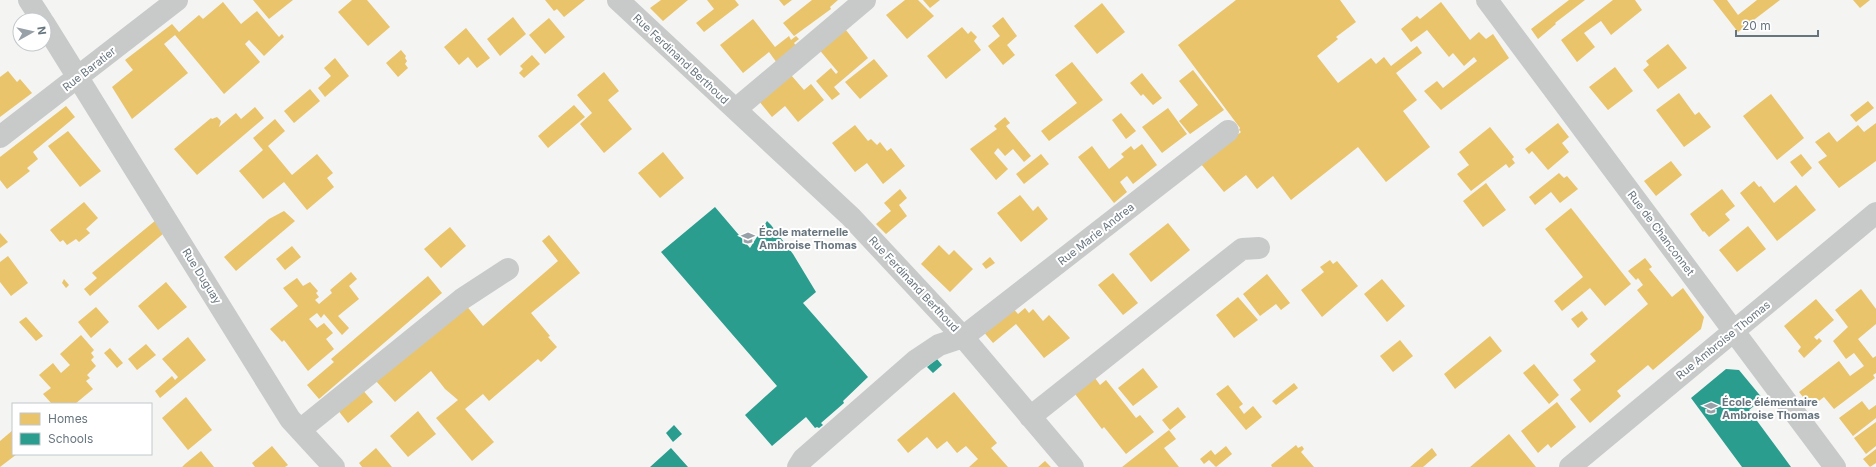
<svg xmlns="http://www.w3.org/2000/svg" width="1876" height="467" font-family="Inter,sans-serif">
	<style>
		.homes { fill: #e9c46a }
		.schools { fill: #2a9d8f }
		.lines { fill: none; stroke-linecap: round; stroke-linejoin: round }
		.minor { stroke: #c8caca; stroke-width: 22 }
		.labels { text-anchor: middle; stroke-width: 4; stroke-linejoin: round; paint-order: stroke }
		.street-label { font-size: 11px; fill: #67757f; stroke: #fff }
		.poi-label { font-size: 11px; font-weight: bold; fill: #67757f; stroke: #fff; text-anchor: start }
	</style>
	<rect width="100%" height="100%" fill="#f4f4f3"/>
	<path class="homes" d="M253,0H293L269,19Z
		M352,0H367L390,27L368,46L338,12Z
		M545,0H585L564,17L557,9L554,11Z
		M661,0H688L663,21L650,8Z
		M707,0H735L739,5L704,32L696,23L714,9Z
		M779,0H792L784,6Z
		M812,0H838L830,7L831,9L794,36L783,23Z
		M905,0H918L934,16L907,39L886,15Z
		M923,0H940L930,8Z
		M1236,0H1340L1356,22L1336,37L1338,39L1317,56L1338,83L1371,58L1376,64L1384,57L1391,66L1417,46L1422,53L1396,73L1417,100L1403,111L1430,147L1386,182L1358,147L1291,200L1273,176L1257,189L1246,175L1224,192L1201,164L1241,132L1239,130L1240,128L1178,45Z
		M1569,0H1585L1555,23L1556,24L1538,39L1531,29Z
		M1613,0H1635L1642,10L1611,35L1601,21L1584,33L1595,47L1577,62L1561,40Z
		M1713,0H1727L1738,15L1757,0H1780L1738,32Z
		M1853,0H1870L1860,8Z
		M223,2L241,24L257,11L279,37L282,34L284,37L264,56L249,40L245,44L260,62L224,94L175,35L164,44L188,73L132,119L112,87L133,70L125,60L172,24L179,32L199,15L203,19Z
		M1441,2L1470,40L1479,32L1486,39L1493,34L1509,58L1441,110L1424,91L1437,81L1443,88L1477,61L1474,57L1464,66L1453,53L1449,57L1427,30L1411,42L1401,29L1417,16L1420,19Z
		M1102,3L1125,32L1097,54L1074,26Z
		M513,17L526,34L500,56L487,39Z
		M1003,17L1017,36L1007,45L1015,55L1003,65L988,46L1000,36L992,26Z
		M549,18L565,37L545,54L529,35Z
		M753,19L775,47L789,36L791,40L796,36L799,39L794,43L797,47L777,63L769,52L743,73L720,45Z
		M842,25L868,58L834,87L840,94L832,100L816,81L831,68L836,74L838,72L817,47Z
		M962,27L968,34L971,31L977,37L974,41L981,50L946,79L927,56Z
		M466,28L490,58L477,68L468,57L459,65L444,47Z
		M1668,44L1687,68L1658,89L1643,70L1649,65L1646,61Z
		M401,50L406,56L405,58L407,61L405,64L408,68L398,77L386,63Z
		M532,55L540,64L524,78L519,73L523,69L520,66Z
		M335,58L349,76L325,97L318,88L331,76L324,68Z
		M874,59L888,76L860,99L845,82Z
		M1072,62L1103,100L1049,141L1041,131L1077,103L1055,75Z
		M1615,67L1633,91L1608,110L1589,87Z
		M1193,70L1224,110L1190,134L1179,121L1198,105L1179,81Z
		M8,71L17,82L20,79L32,93L0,117V77Z
		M604,72L619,91L608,100L632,129L604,153L580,124L592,113L577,95Z
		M1142,73L1162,98L1153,105L1143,94L1141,96L1130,83Z
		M791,75L804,90L811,84L824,100L798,122L785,106L772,117L759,101Z
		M310,89L320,101L294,123L284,111Z
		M1679,93L1695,115L1699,112L1711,127L1684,147L1656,110Z
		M1771,94L1804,138L1777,160L1743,116Z
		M1868,101L1874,108L1856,122L1850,115Z
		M574,105L585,117L548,148L538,136Z
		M66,106L75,117L33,152L38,159L27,168L30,171L7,189L0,180V157Z
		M255,107L264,118L197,175L174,149L211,118L212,119L217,117L221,121L219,127L236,113L241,119Z
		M1168,108L1187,134L1162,153L1142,127Z
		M1121,113L1136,131L1126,139L1112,120Z
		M1005,117L1010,123L1006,126L1031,156L1024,162L1013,149L1005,156L998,148L994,153L1008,169L996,180L970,149L997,129L994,126Z
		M275,119L285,131L268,146L292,175L317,154L333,173L327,178L334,187L307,210L284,182L263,199L239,171L263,150L253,138Z
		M1558,123L1569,137L1562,143L1569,152L1548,170L1532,151L1529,154L1525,149Z
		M1876,123V161L1839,188L1818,162L1827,156L1815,142L1829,132L1837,142L1858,125L1864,132Z
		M855,125L868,141L871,139L877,145L880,142L887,151L891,148L905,166L883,184L867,163L855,172L832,143Z
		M1490,127L1514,157L1512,159L1515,163L1509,168L1506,164L1471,191L1457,174L1469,165L1459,152Z
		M68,131L101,171L80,187L48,146Z
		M1142,144L1157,165L1133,184L1127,176L1120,182L1127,192L1114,203L1078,157L1092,146L1109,169L1124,157L1121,154L1131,146L1134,150Z
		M663,152L684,178L660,198L638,173Z
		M1041,154L1049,164L1024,184L1016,174Z
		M1801,154L1812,168L1802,177L1790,162Z
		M1671,161L1682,175L1656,196L1644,181Z
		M1559,173L1564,178L1567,176L1578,189L1560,203L1551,192L1535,205L1529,197Z
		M1754,181L1759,187L1761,186L1774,203L1796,185L1816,210L1777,241L1740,193Z
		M1486,183L1506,210L1483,227L1463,201Z
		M900,189L907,198L899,205L907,216L886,234L876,224L891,211L884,203Z
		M1722,189L1735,206L1725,214L1730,220L1709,237L1704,231L1703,232L1690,214Z
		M1020,195L1033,211L1038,206L1048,219L1021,242L997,213Z
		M84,202L98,218L86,229L90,233L79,242L76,239L67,245L63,240L60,242L50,230Z
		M1571,208L1631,284L1605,306L1590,288L1562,311L1554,301L1583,277L1545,229Z
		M284,211L295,221L236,271L224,257L269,219Z
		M156,220L164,233L90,296L84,289L97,278L92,273Z
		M1168,223L1190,250L1151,282L1129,254Z
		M1748,226L1766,249L1737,272L1719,250Z
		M450,227L466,246L441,268L424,249Z
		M0,233L8,242L0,248Z
		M549,235L580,273L531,313L550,336L548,337L557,347L541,362L538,359L489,401L483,394L465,409L494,442L472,461L436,418L458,400L445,389L431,371L395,402L376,381L465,304L483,326L558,261L542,241Z
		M939,245L949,255L954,250L973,269L950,292L921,264Z
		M292,246L301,257L285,270L276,259Z
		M8,256L28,283L11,296L0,282V262Z
		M990,257L995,263L986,269L982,264Z
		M1645,258L1652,267L1649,269L1672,297L1683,288L1704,317L1701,329L1653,370L1648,365L1617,391L1621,396L1590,423L1570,399L1581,390L1573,380L1596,361L1590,354L1648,304L1637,290L1643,285L1638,278L1636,280L1628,271Z
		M1330,260L1333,264L1337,261L1358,286L1322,317L1301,290L1324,272L1320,267Z
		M351,272L357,279L349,286L359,299L338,316L349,328L342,335L324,314L321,318L317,313L309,319L317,328L324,323L333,333L326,339L334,349L308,371L284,340L282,342L270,329L298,306L283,288L297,278L303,286L310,282L318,291L316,293L319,297L315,300L319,304L332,293L330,290Z
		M1113,273L1138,303L1123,315L1098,285Z
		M1267,274L1290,303L1281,310L1276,304L1260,316L1243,294Z
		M428,276L442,293L319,399L307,385L334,362L331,359Z
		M64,279L69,285L66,288L62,283Z
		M1382,279L1405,306L1387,322L1364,294Z
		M166,282L187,307L158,330L138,306Z
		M1861,289L1876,309V324L1858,339L1873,358L1876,356V373L1873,375L1875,378L1834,409L1824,397L1811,407L1799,392L1839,361L1850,376L1864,366L1854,353L1846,359L1833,341L1848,327L1835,310Z
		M1238,297L1258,320L1234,338L1216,315Z
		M1816,299L1834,320L1814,337L1817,340L1819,338L1822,341L1804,358L1798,351L1801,347L1784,326Z
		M1011,306L1018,314L1025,308L1029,313L1033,309L1043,321L1049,315L1070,338L1044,358L1016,324L993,343L982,330Z
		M96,307L109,322L91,338L78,322Z
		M1582,311L1588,319L1578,328L1571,319Z
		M26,317L43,336L36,341L19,322Z
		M81,335L94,350L91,353L94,357L91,360L96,366L87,375L90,378L86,381L93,389L75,404H52L43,394L51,388L39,375L53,363L61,373L70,365L60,354Z
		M1490,336L1502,351L1455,389L1444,374Z
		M188,337L206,360L160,398L155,391L172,376L175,380L178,377L162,359Z
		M1400,340L1413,356L1393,372L1380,356Z
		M146,344L156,355L137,370L128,359Z
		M110,348L123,363L117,368L104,353Z
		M1534,364L1559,395L1549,404L1523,373Z
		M1143,368L1158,387L1133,406L1118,388Z
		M1095,378L1100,385L1106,380L1136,418L1140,415L1154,432L1126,454L1104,427L1102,429L1075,394Z
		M1294,383L1298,388L1276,405L1272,401Z
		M1228,385L1243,404L1239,407L1244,414L1253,406L1262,417L1246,430L1216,394Z
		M361,388L373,402L348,423L337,409Z
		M954,392L997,443L991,448L1008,467H969L978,459L966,446L957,453L947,441L937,449L927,437L908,453L897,440Z
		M186,397L212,430L188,450L162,418Z
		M1862,401L1869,410L1876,405V418L1853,436L1839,418Z
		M1557,402L1576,427L1551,448L1548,444L1538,453L1521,431Z
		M1178,407L1186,417L1170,430L1162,420Z
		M418,411L436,434L408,457L390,436Z
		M1876,422V446L1866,454L1854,438Z
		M13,430V454H17L0,467V441Z
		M1169,430L1176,439L1164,448L1179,467H1122Z
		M1509,434L1536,467H1470L1495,446Z
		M1296,445L1298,448L1302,446L1304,449L1301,452L1314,467H1272L1271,465Z
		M272,446L288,465L285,467H255L252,463Z
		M1226,446L1232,454L1216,467L1209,460L1204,464L1200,459L1211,450L1215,455Z
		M376,448L392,467H362L359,463Z
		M1432,448L1437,455L1423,467H1410Z
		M1876,449V463L1870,467L1863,459Z
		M201,451L214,467H182L185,464Z
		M1045,461L1051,467H1038Z"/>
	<path class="schools" d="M715,207L750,248L767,221L771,225L793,254L816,292L803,303L868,377L843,401L844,403L821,423L823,425L819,428L817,427L815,428L806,417L772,446L745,415L777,386L661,252Z
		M937,359L942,365L933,373L927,367Z
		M1726,369L1739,370L1763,399L1749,410L1791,467H1742L1691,398Z
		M674,425L682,434L673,442L666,433Z
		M671,448L688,467H650Z"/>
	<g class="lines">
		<path class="minor" d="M29,0L42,20
			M618,0L851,217L963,337L1073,467
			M1487,0L1835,467
			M44,23L290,419L334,467
			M736,109L865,0
			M0,137L177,0
			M1030,417L1242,249L1259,248
			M300,430L462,299L508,269
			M798,467L803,459L915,361L939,345L963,337L1228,131
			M1570,467L1876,213"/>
	</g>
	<defs>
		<g id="school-bare" transform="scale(1.08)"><path d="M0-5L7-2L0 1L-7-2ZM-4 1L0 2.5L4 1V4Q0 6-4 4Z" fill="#98a1a8" stroke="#fff" stroke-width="2.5" paint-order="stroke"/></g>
	</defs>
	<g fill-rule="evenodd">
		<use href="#school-bare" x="748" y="238"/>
		<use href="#school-bare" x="1711" y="408"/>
	</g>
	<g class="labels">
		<g class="street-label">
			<text transform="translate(681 59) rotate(43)" y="4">Rue Ferdinand Berthoud</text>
			<text transform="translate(89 69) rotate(-38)" y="4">Rue Baratier</text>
			<text transform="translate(1661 233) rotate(53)" y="4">Rue de Chanconnet</text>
			<text transform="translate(1096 234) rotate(-38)" y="4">Rue Marie Andrea</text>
			<text transform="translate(202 276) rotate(58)" y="4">Rue Duguay</text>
			<text transform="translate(914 284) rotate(47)" y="4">Rue Ferdinand Berthoud</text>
			<text transform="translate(1723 340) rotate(-39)" y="4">Rue Ambroise Thomas</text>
		</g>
		<g class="poi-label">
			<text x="759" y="236">École maternelle<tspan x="759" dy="13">Ambroise Thomas</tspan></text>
			<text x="1722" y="406">École élémentaire<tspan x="1722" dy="13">Ambroise Thomas</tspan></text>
		</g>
	</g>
	<rect x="12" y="403" width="140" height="52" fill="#ffffff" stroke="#c2c8cc"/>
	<rect x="20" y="413" width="20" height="12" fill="#e9c46a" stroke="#c2c8cc"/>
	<text x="48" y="423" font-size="12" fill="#67757f">Homes</text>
	<rect x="20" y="433" width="20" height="12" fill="#2a9d8f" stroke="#c2c8cc"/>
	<text x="48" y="443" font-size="12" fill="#67757f">Schools</text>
	<g transform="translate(32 32) rotate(82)"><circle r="19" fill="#ffffff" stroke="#c2c8cc"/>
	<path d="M0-3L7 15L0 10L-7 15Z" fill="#98a1a8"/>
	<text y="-6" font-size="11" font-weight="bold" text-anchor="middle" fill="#67757f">N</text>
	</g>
	<path d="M1736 30v6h82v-6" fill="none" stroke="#67757f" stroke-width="2"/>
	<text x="1742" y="30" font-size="12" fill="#67757f" stroke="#ffffff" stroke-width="3" paint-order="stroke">20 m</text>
</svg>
